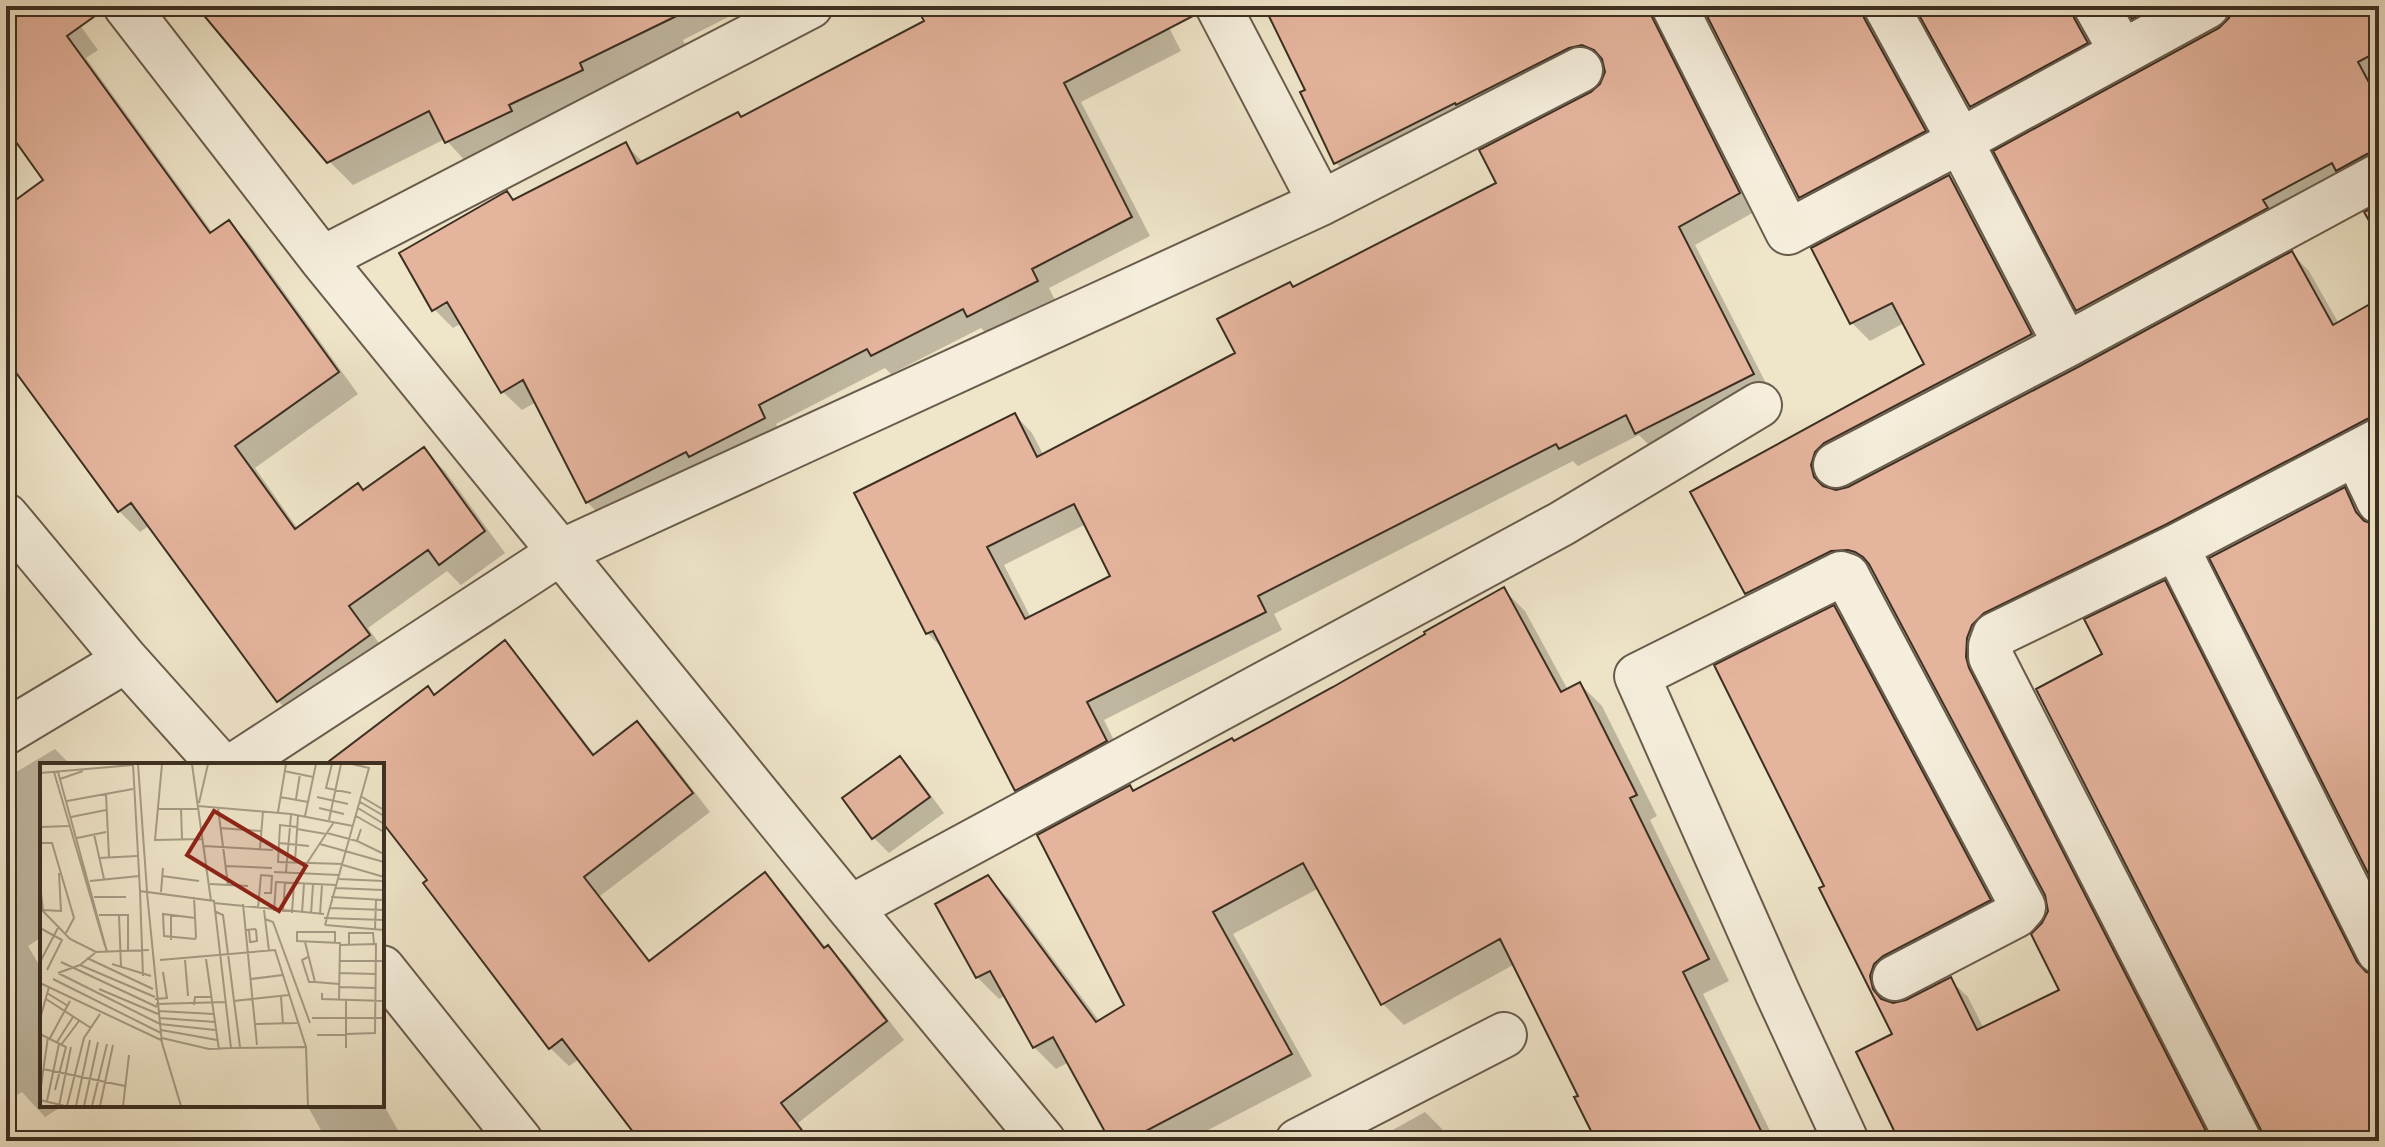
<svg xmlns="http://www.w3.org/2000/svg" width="2385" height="1147" font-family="'IM FELL French Canon',serif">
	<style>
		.shadow { fill: #0003; fill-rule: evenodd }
		.building { fill: #e5b49d; stroke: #3c2f22; stroke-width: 2; fill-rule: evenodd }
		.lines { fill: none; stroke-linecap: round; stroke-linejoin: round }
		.minor-casing { stroke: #695c4c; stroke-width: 48 }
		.minor { stroke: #f5eedc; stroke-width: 44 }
		.inset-road { fill: none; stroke: #a79c86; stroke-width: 2 }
		.view { fill: #8f2418; fill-opacity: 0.15; stroke: #8f2418; stroke-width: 4 }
		.inset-edge { fill: none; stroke: #3c2f22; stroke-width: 4 }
	</style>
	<rect width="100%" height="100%" fill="#efe5c9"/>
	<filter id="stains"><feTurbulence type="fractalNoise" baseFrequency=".0025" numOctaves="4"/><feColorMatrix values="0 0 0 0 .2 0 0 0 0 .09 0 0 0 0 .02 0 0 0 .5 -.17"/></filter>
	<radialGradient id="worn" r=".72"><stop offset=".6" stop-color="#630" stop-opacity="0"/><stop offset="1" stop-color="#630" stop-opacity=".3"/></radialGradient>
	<path class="shadow" d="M6,6H66L98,50L86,58L213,233L228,222L249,243L358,394L255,468L298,529L364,492L424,450L445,471L505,553L461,585L447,571L368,628L389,657L299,721L278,701L150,525L140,532L119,511L19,374L17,375L6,364V209L46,180L9,128L6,130Z
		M199,6H750L683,40L686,47L603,87L606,94L470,166L445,139L353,185L329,161Z
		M925,6H1158L1181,51L1081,102L1150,236L1049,288L1055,300L988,335L981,328L891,374L885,368L776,424L783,437L606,521L587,502L536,402L522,410L503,392L462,323L453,328L434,309L507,194L515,201L626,145L644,163L742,118L926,22Z
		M1279,6H1675L1756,211L1695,245L1770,391L1654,450L1639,435L1578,466L1573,461L1274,614L1282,630L1104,720L1123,759L1034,807L1016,790L945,651L927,633L1015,415L1032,433L1044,456L1237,354L1294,289L1499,184L1602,85L1607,72L1605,63L1601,62L1587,64L1353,180L1336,163L1307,91ZM1086,524L1113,576L1031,618L1004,565Z
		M1704,6H1887L1942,149L1818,214L1800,197Z
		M1917,6H2097L2104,61L1989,123L1972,106Z
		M2127,6H2204L2151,35L2133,17Z
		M2234,6H2379V174L2096,327L2078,310L2221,29L2230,19Z
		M1949,177L1967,195L2048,352L1828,483L1830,490L1836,492L1848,489L2292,254L2309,271L2339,324L2379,301V439L2002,630L2218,1141H1902L1895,1035L1822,889L1826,887L1834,608L1851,625L2007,918L1887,995L1888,1003L1906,1002L1950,980L1968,997L1984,1029L2062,991L2044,925L2050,911L2047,895L1874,569L1867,567L1764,610L1747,593L1692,492L1926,364L1904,323L1870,341L1852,323L1813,249Z
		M2344,490L2362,507L2371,525L2379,528V891Z
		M2164,583L2182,600L2370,976L2379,977V1141H2266L2105,655Z
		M1504,590L1525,611L1568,690L1580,684L1602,706L1657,816L1650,820L1729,981L1703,994L1775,1141H1598L1581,1096L1515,964L1404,1025L1383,1004L1319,888L1233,934L1312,1076L1187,1141H1112L1069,1062L1056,1069L1034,1047L1006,995L999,999L977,977L987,878L1009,899L1100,1022L1127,1005L1130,788L1135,793L1234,743L1334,688Z
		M505,643L523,662L596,756L637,724L656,742L710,812L600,896L651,962L765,875L783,893L827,949L828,948L847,966L904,1040L798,1123L812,1141H643L579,1059L569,1066L550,1048L382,819V765H341Z
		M55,749L71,765H42V937L28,946L42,970V1105H64L45,1117L22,1092L6,1102V778Z
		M899,759L915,774L944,813L889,853L874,838L845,799Z
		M382,1102L404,1141H327L307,1105H382Z
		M1425,1112L1446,1133L1450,1141H1373Z"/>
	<path class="building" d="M6,6H102V11L67,36L210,233L229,220L339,372L235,446L295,529L358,483L363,490L424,447L485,531L439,565L428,550L349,606L370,635L277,702L131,503L118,512L6,359V207L43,180L6,128Z
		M196,6H697L580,63L583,70L509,105L512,111L445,143L429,111L327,163Z
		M916,6H1193L1195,15L1064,83L1132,217L1032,269L1038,281L967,317L963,309L871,356L867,349L759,405L765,418L689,457L686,452L586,503L523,380L501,393L447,302L432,311L399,253L507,191L513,200L626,142L637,164L738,112L741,117L924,21Z
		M1264,6H1649L1652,17L1740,193L1679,227L1754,374L1635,434L1626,415L1559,449L1556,444L1258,596L1266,612L1087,702L1107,741L1015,791L933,631L926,634L854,493L1015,413L1037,457L1235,353L1217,319L1290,282L1293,287L1496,183L1479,150L1591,92L1600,84L1605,72L1602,59L1594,50L1582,45L1569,48L1456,105L1455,103L1334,164L1300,92L1305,90ZM1074,504L1110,576L1025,619L987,547Z
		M1702,6H1861L1864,18L1926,131L1799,198Z
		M1914,6H2071L2074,18L2088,43L1970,107Z
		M2125,6H2155L2132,19Z
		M2232,6H2379V51L2358,62L2379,101V151L2367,154L2336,171L2332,163L2263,200L2268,208L2076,311L1993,151L2219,28L2229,18Z
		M1949,175L2032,334L1824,443L1815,452L1811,465L1814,477L1823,486L1836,490L1848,487L2078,367L2292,251L2333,325L2379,299V416L2367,419L2165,525L1984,613L1972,625L1967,638L1966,657L1969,668L2211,1141H1899L1856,1052L1892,1034L1819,888L1824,886L1714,665L1834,605L1991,900L1883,956L1874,964L1870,976L1873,989L1881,999L1893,1003L1906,1000L1951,977L1977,1030L2059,990L2031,934L2042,923L2048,911L2045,895L1869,564L1863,557L1855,552L1848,550L1831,551L1745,594L1690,492L1924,364L1892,303L1850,324L1811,248Z
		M2379,204V238L2364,212Z
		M2345,487L2356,512L2364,521L2379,526V895L2209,558Z
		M2165,580L2357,962L2366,972L2379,976V1141H2264L2261,1130L2036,689L2102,654L2084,619Z
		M1504,587L1561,692L1580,682L1637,795L1630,798L1709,959L1683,972L1766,1141H1596L1574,1097L1578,1096L1500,939L1381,1005L1303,863L1213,912L1292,1054L1127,1141H1110L1053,1037L1033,1048L990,971L976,978L935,904L988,875L1096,1022L1124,1005L1037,835L1130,785L1133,791L1232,738L1234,741L1333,687L1425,634L1424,632Z
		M505,640L593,755L637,721L693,793L584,877L649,961L765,872L824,948L828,945L887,1021L781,1103L810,1141H640L562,1039L549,1049L423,883L427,880L382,822V765H324L428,686L434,695Z
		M900,756L930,797L872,839L842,798Z"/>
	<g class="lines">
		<g class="minor-casing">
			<path id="minor" d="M126,6L322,259L850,908L1043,1141
				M1218,6L1321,203
				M1674,6L1788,232L1960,141L2207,6
				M1886,6L1960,141L2066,345
				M2096,6L2122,52
				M322,259L810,6
				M2356,453L2379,501
				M1836,465L2066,345L2379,176
				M6,516L126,660L220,765
				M2176,547L2379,951
				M6,732L126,660
				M235,765L561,552L1321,203L1580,70
				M850,908L1561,524L1759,405
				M382,968L520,1141
				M1298,1141L1504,1035
				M1846,1141L1778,994L1637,676L1841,574L1847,576L1849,580L2023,907L2016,915L1895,978
				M2239,1141L1991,657V646L1995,635L2176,547L2379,441"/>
		</g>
		<use href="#minor" class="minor"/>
	</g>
	<g transform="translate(40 763)">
		<rect width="344" height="344" fill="#efe5c9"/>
		<path class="inset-road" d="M93,1L100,128L174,138L191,285L266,284L268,343M98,1L107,128M122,1L115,77L163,76M152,1L171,138M292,1L286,25L311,30M244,8L273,14M14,9L65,183M18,9L67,189M0,10L93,2M20,16L43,8M66,31L69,94M240,34L268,39M277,34L308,41M322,34L344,47M256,36L260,11M27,38L93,26M320,39L344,53M159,40L168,1M158,43L251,51L313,63M178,45L188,122M279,45L304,51M318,45L344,61M118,46H159M141,46L142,76M238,49L246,1M265,53L276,1M316,53L344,69M31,54L66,47M289,57L301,1M0,64L29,63M257,64L240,62L238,99L303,101M180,65L221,68M257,66L286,71M321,66L317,78L344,91M287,70L317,78M54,71L64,116M37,75L66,69M0,80H12L34,155L26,170M239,80L269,83M280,81L344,99M164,83L233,87M220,86L223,48M59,95L97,93M255,99L258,52M267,100L294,59M303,102L344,114M186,103L232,105M234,109L299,112M246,109L251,52M122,113L159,118M299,116L343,118M50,118L99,113M170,121L208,123M295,125L343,127M100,128L103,213M121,129L123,105M1,130L3,147L21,148L19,110M107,130L122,280L141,343M54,134H86M154,134L156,174L155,176L124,173L123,151L155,155M291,134L344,137M174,140L284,151M203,141L217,282M0,145L30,176L56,189L109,187M218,145L221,112L232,113L231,130H224M290,145L344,147M224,147L229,188M174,148L183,152L200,284M234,148L236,119L296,122M243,149L245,120M252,150L254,120M262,150L264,121M271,151L273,121M280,151L282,122M59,152H88V188M79,152L81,204M131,152V177M284,155L344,157M225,156L233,159L270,260M285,162L329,5L312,1M285,162L344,167M0,165L22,177L7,207M335,166L336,137M206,167L215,166L216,167L217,178L210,179L209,167M265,179L275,219L299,221M295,180V169H257V178L300,180L299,237M309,181V170H333L334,181M268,194L262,197L269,219H275M47,195L113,226M166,196L179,287M120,197L235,187L266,284M145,197L148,233M299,198H344M0,199L19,163M21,199L117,244M72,201L111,213M40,202L115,234M18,210L120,261L175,267M18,210L40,202L55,190M299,210L335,211M13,216L121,270M211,216L243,212M0,220L121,277M299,224L335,225M59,226L118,251M7,230L28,243M282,230V236L344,238M241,234L243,261M6,236L51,265M115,236L127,235L123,209M306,237V285M194,238L249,232M116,241L186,239M154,242L155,234H172M118,248L174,251M119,255L175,259M272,255H344M0,256L9,224M216,261L257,260M121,267L177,277M0,271L26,284L15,327M277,272L335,270L336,181L300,182M10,275L30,238M122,275L169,286L190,285M17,279L33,254M21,282L39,258M3,306L85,323M0,330L8,274M0,337L25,343M7,338L19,281M19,343L31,284M27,343L44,275L60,251M36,343L50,277M44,343L58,279M52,343L67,281M60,343L73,282M83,343L89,292"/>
		<path class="view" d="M174,48L266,103L239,148L147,92Z"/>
		<rect width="344" height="344" class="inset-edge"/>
	</g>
	<rect width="2385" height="1147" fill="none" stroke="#efe5c9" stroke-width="32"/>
	<rect x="8" y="8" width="2369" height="1131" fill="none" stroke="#3c2f22" stroke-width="4"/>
	<rect x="16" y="16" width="2353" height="1115" fill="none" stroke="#3c2f22" stroke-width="2"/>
	<rect width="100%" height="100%" filter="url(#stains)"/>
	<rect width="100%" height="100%" fill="url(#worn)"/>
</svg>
